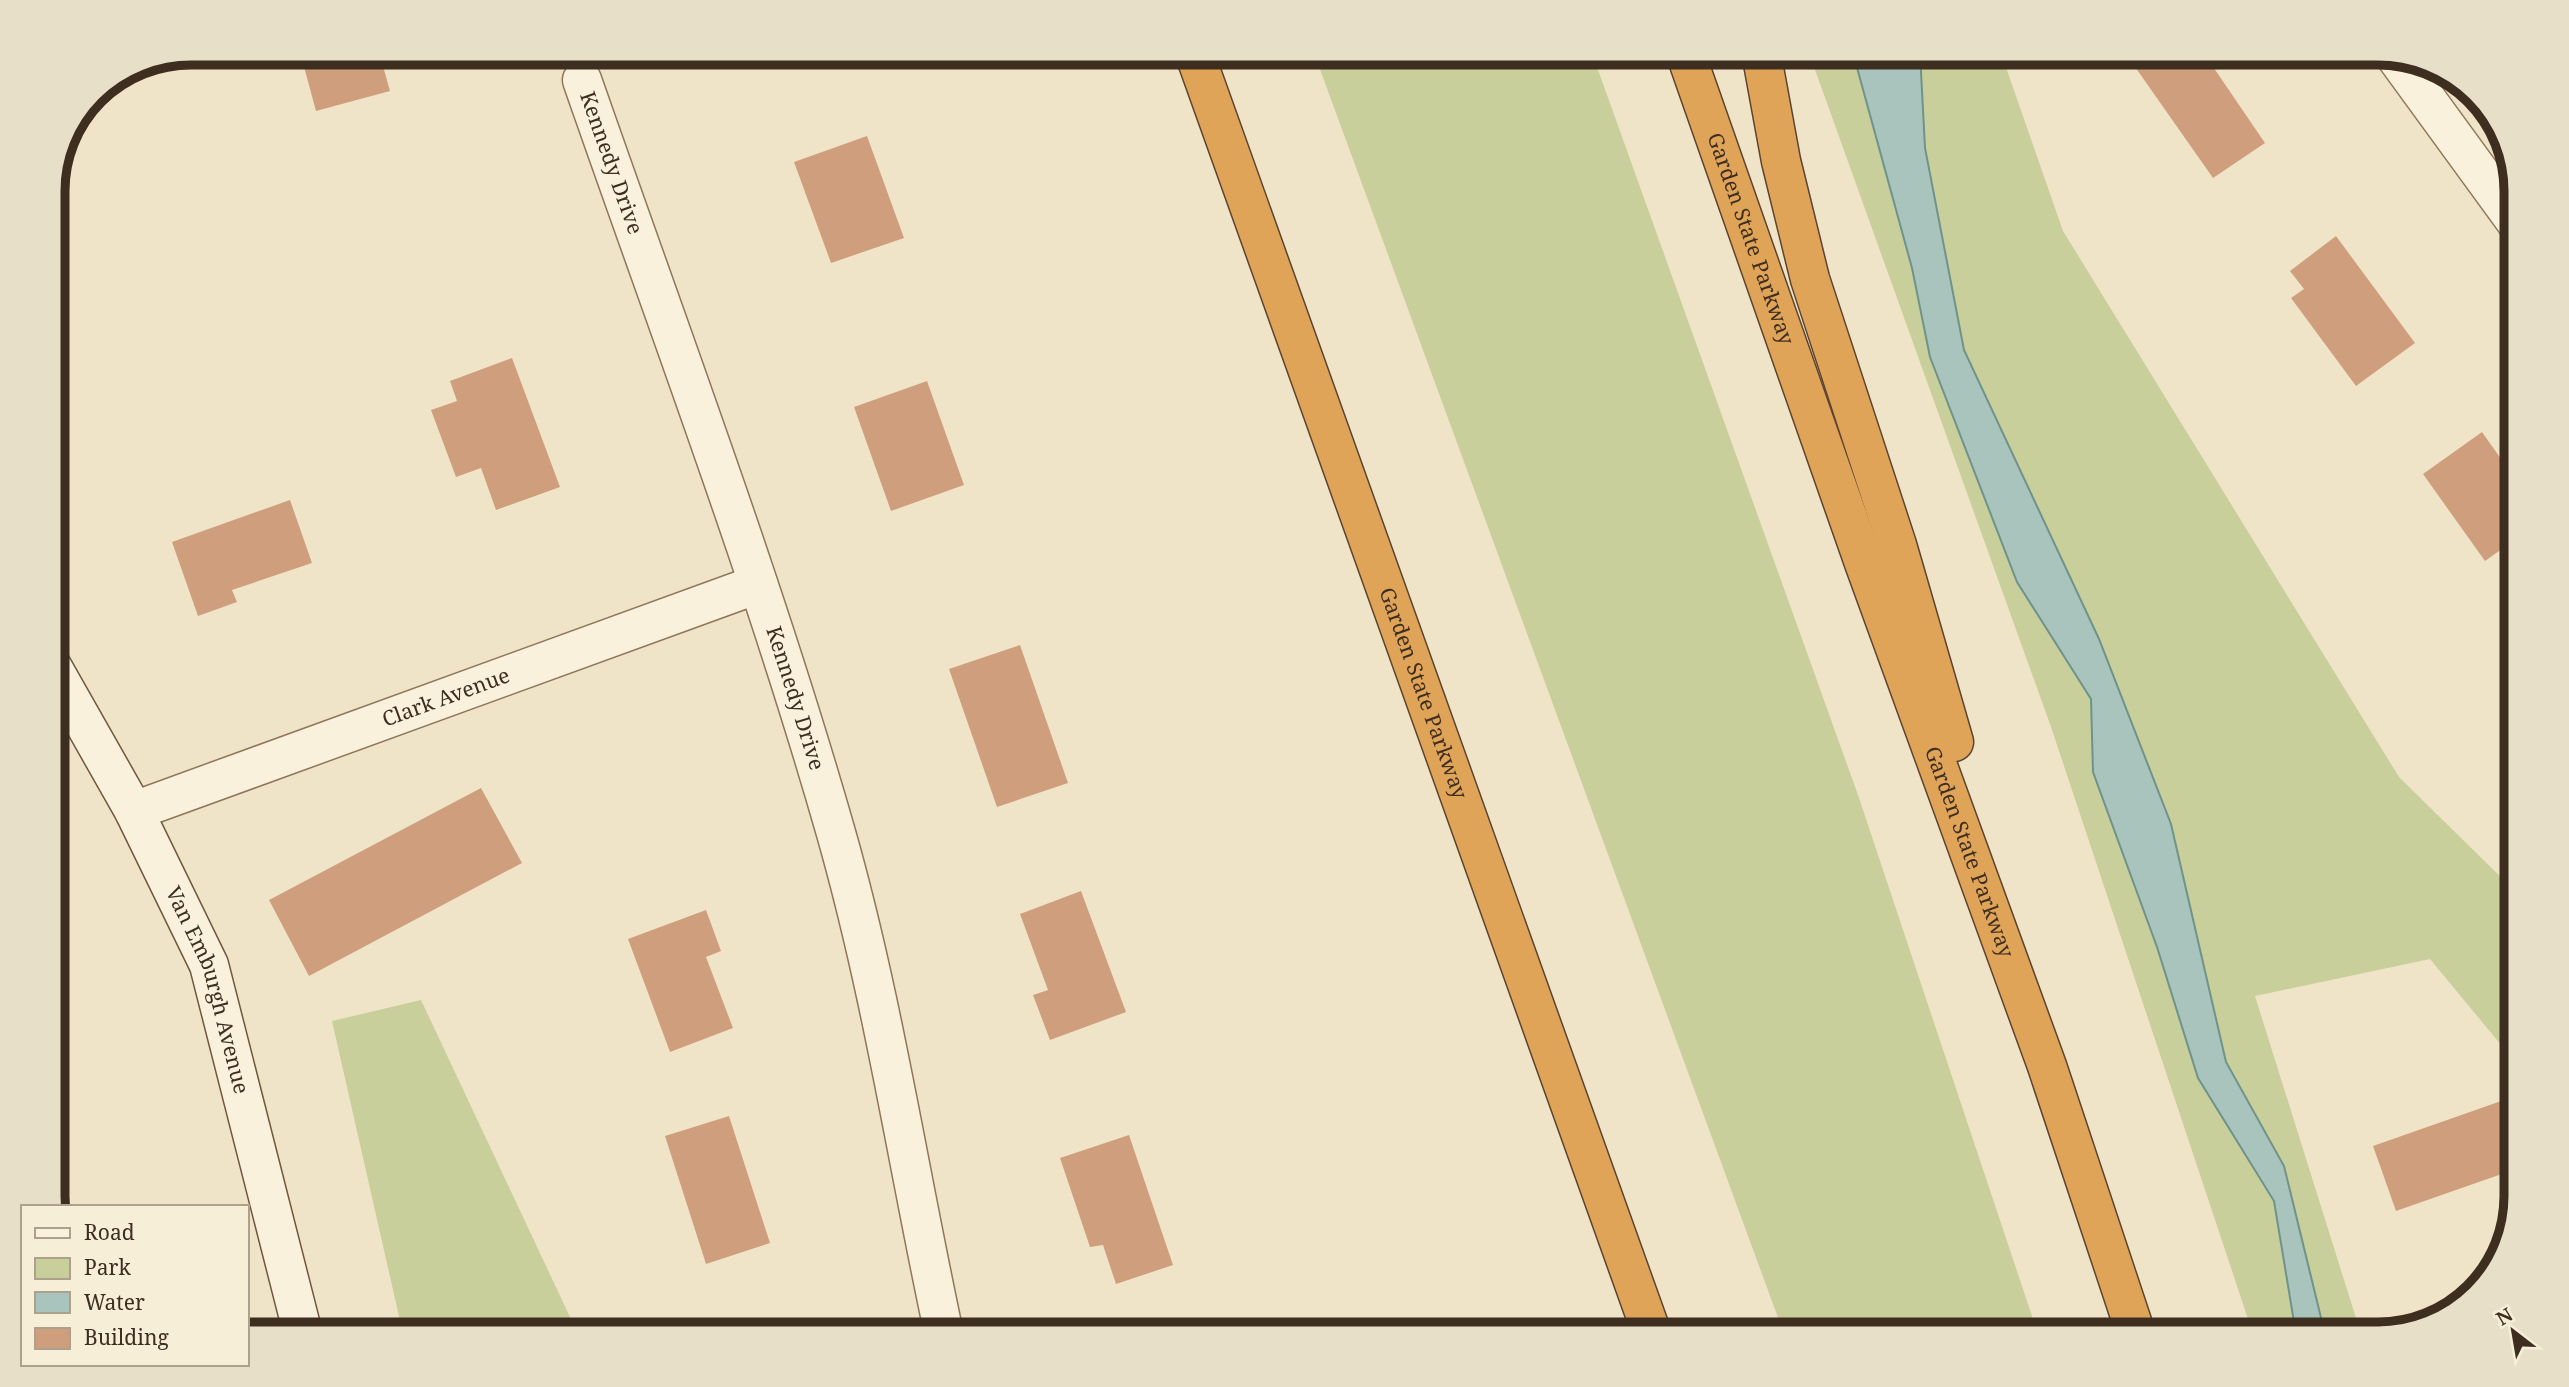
<svg xmlns="http://www.w3.org/2000/svg" width="2569" height="1387" font-family="'Noto Serif',serif">
	<style>
		.green { fill: #c9cf9b }
		.water { fill: #a9c4bc; stroke: #6f938a; stroke-width: 2 }
		.building { fill: #cf9f7d }
		.lines { fill: none; stroke-linecap: round; stroke-linejoin: round }
		.minor-casing { stroke: #8d765c; stroke-width: 41 }
		.secondary-casing { stroke: #6f573f; stroke-width: 41 }
		.motorway-casing { stroke: #5b4430; stroke-width: 41 }
		.minor { stroke: #faf1dc; stroke-width: 38 }
		.secondary { stroke: #faf1dc; stroke-width: 38 }
		.motorway { stroke: #e0a458; stroke-width: 38 }
		.labels { text-anchor: middle; stroke-width: 7; stroke-linejoin: round; paint-order: stroke }
		.street-label { font-size: 21px; fill: #3d2e20; stroke: #f7eed8 }
		.rim { fill: none; stroke: #3d2e20; stroke-width: 9 }
	</style>
	<rect width="100%" height="100%" fill="#f0e4c8"/>
	<path class="green" d="M1314,53H1592L1858,795L2038,1334H1784Z
		M1809,53H2001L2063,231L2399,777L2516,892V1063L2430,959L2255,996L2361,1334H2253L2051,727Z
		M421,1000L578,1334H403L332,1021Z"/>
	<path class="water" d="M1853,53H1920L1925,148L1964,350L2099,639L2171,824L2226,1062L2284,1166L2325,1334H2296L2274,1201L2198,1078L2157,947L2093,772L2091,699L2017,582L1930,357L1912,268Z"/>
	<path class="building" d="M300,52H379L390,91L316,111Z
		M2150,52H2203L2265,143L2213,178L2133,64Z
		M867,136L904,238L831,263L794,162Z
		M2336,236L2415,343L2356,386L2291,298L2304,289L2290,271Z
		M512,358L560,487L496,510L481,468L456,477L431,410L457,401L450,381Z
		M927,381L964,485L891,511L854,407Z
		M2482,432L2516,480V539L2485,561L2423,474Z
		M290,500L312,563L232,590L237,602L198,616L172,542Z
		M2516,616V644L2503,625Z
		M1020,645L1068,783L997,807L949,669Z
		M481,788L522,863L309,976L269,900Z
		M1081,891L1126,1012L1050,1040L1033,995L1048,990L1020,914Z
		M706,910L721,951L706,957L733,1028L670,1052L628,939Z
		M2504,1100L2516,1136V1169L2396,1211L2373,1146Z
		M729,1116L770,1243L706,1264L665,1136Z
		M1129,1135L1173,1265L1116,1284L1103,1245L1090,1247L1060,1158Z"/>
	<g class="lines">
		<g class="minor-casing">
			<g id="minor">
				<path d="M2395,56L2516,222"/>
				<path id="s1" d="M582,80C669,330 763,578 836,833C883,998 908,1167 944,1334"/>
				<path id="s2" d="M134,811L758,584"/>
			</g>
		</g>
		<g class="secondary-casing">
			<g id="secondary">
				<path id="s3" d="M53,668L134,811L209,965L303,1334"/>
			</g>
		</g>
		<g class="motorway-casing">
			<g id="motorway">
				<path id="s4" d="M1194,52L1652,1334"/>
				<path id="s5" d="M1685,52L1864,563L2047,1066L2136,1334"/>
				<path d="M1761,52L1781,161L1810,279L1897,545L1954,742"/>
			</g>
		</g>
		<use href="#minor" class="minor"/>
		<use href="#secondary" class="secondary"/>
		<use href="#motorway" class="motorway"/>
	</g>
	<g class="labels">
		<g class="street-label">
			<text dy="7" stroke="none"><textPath href="#s1" startOffset="88">Kennedy Drive</textPath></text>
			<text dy="7" stroke="none"><textPath href="#s5" startOffset="198">Garden State Parkway</textPath></text>
			<text dy="7" stroke="none"><textPath href="#s4" startOffset="681">Garden State Parkway</textPath></text>
			<text dy="7" stroke="none"><textPath href="#s2" startOffset="332">Clark Avenue</textPath></text>
			<text dy="7" stroke="none"><textPath href="#s1" startOffset="654">Kennedy Drive</textPath></text>
			<text dy="7" stroke="none"><textPath href="#s5" startOffset="849">Garden State Parkway</textPath></text>
			<text dy="7" stroke="none"><textPath href="#s3" startOffset="359">Van Emburgh Avenue</textPath></text>
		</g>
	</g>
	<path d="M0 0H2569V1387H0ZM191 65H2378A126 126 0 0 1 2504 191V1196A126 126 0 0 1 2378 1322H191A126 126 0 0 1 65 1196V191A126 126 0 0 1 191 65Z" fill="#e8dfc9" fill-rule="evenodd"/>
	<path class="rim" d="M191 65H2378A126 126 0 0 1 2504 191V1196A126 126 0 0 1 2378 1322H191A126 126 0 0 1 65 1196V191A126 126 0 0 1 191 65Z"/>
	<rect x="21" y="1205" width="228" height="161" fill="#f7eed8" stroke="#ada18e" stroke-width="2"/>
	<rect x="35" y="1228" width="35" height="10" fill="#faf1dc" stroke="#ada18e" stroke-width="2"/>
	<text x="84" y="1240" font-size="21" fill="#3d2e20">Road</text>
	<rect x="35" y="1258" width="35" height="21" fill="#c9cf9b" stroke="#ada18e" stroke-width="2"/>
	<text x="84" y="1275" font-size="21" fill="#3d2e20">Park</text>
	<rect x="35" y="1292" width="35" height="21" fill="#a9c4bc" stroke="#ada18e" stroke-width="2"/>
	<text x="84" y="1310" font-size="21" fill="#3d2e20">Water</text>
	<rect x="35" y="1328" width="35" height="21" fill="#cf9f7d" stroke="#ada18e" stroke-width="2"/>
	<text x="84" y="1345" font-size="21" fill="#3d2e20">Building</text>
	<g transform="translate(2513 1331) rotate(329)" stroke="#f7eed8" stroke-width="5" paint-order="stroke">
	<path d="M0-5L12 26L0 18L-12 26Z" fill="#3d2e20"/>
	<text y="-10" font-size="19" font-weight="bold" text-anchor="middle" fill="#3d2e20">N</text>
	</g>
</svg>
